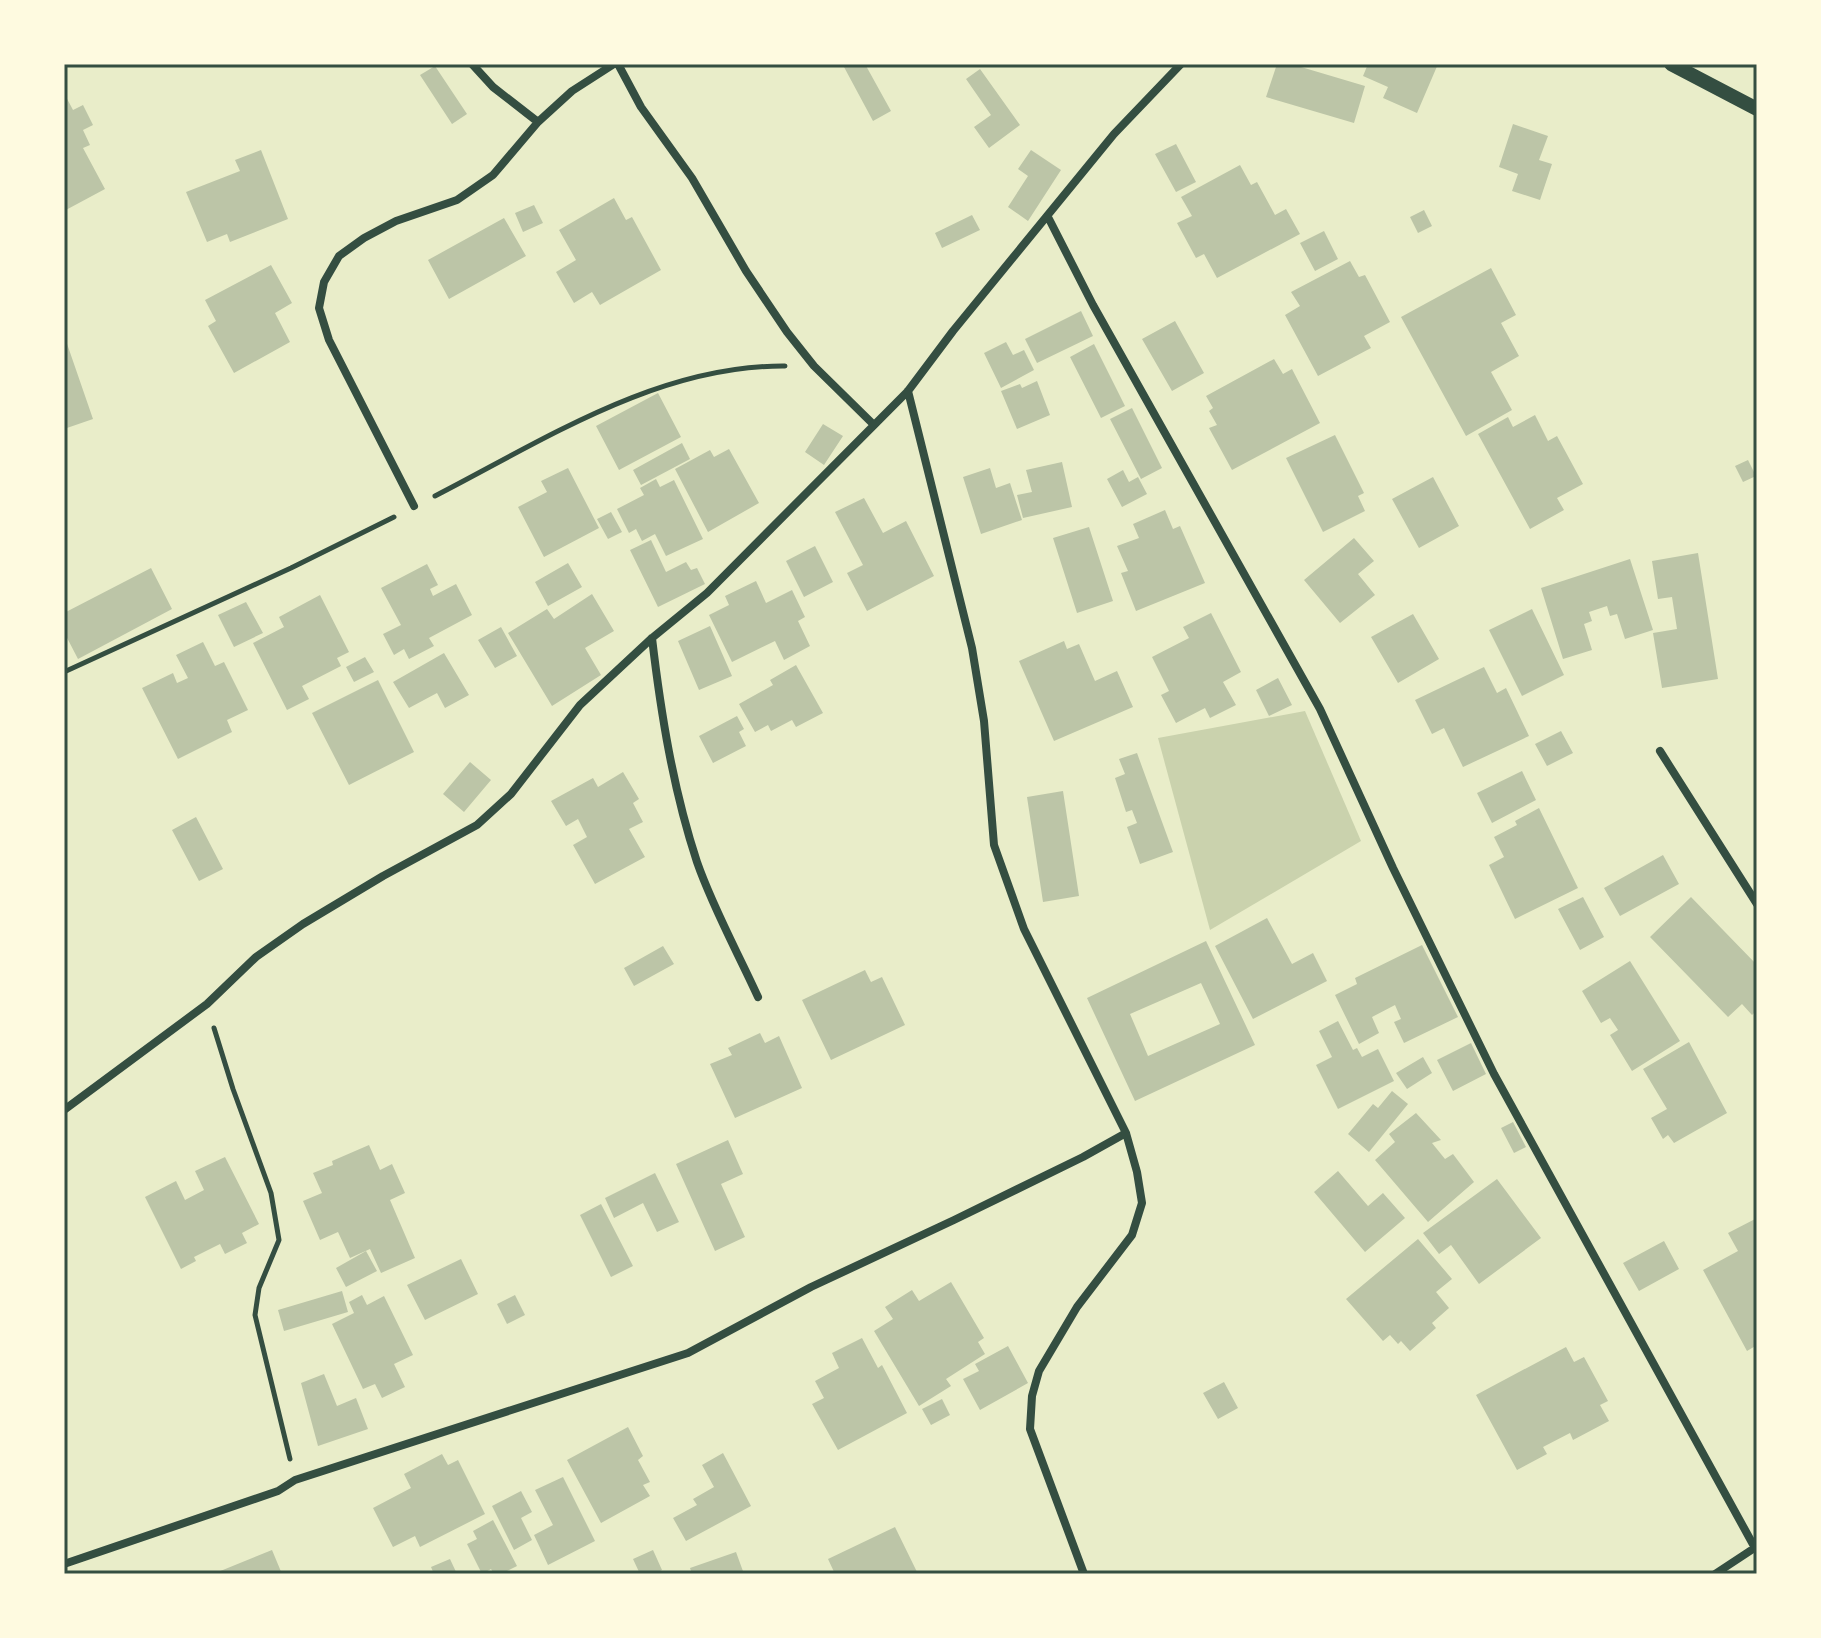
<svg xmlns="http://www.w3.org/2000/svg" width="1821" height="1638" font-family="'IBM Plex Serif',serif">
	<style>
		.green { fill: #cad2ad }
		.building { fill: #bcc5a7; fill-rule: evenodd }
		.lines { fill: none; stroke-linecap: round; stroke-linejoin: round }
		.path { stroke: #344e41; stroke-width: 5 }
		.minor { stroke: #344e41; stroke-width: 8 }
		.tertiary { stroke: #344e41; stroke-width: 14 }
		.neatline { fill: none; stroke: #344e41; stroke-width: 3 }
	</style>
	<rect width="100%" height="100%" fill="#e9edc9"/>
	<path class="green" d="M1305,711L1361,841L1210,930L1158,738Z"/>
	<path class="building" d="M850,64H865L891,111L873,121L844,67Z
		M1277,64H1291L1365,86L1354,123L1266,97Z
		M1368,64H1438L1417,113L1383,98L1388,87L1363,76Z
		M435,66L467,114L452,124L420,75Z
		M980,69L1020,125L989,148L974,127L991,115L966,79Z
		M64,93L73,110L83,105L93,125L83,130L90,145L83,148L105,189L64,211Z
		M1513,124L1548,136L1539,160L1552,164L1540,200L1512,191L1518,174L1499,167Z
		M1176,144L1196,182L1176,192L1155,154Z
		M261,150L288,219L230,242L227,234L207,242L186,192L240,171L235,160Z
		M1031,150L1061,170L1028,221L1008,207L1028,176L1018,169Z
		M1240,165L1251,185L1257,182L1275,215L1286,209L1300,234L1217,278L1204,254L1196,258L1177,223L1192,216L1181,197Z
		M614,198L626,220L632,217L661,270L600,305L592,292L574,303L556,272L576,260L559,230Z
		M534,205L543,223L523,232L515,213Z
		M1424,210L1432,226L1418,233L1410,217Z
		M972,215L980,230L942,248L935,233Z
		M504,218L526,256L449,299L428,260Z
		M1324,231L1338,259L1315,271L1300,243Z
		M1350,261L1359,277L1365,275L1390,322L1364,336L1371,348L1318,376L1285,315L1300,306L1291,292Z
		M271,265L292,303L275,313L290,342L234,373L208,326L216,321L205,300Z
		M1491,268L1516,315L1501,323L1519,356L1491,372L1512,410L1466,436L1401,317Z
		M1081,311L1093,336L1037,363L1025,339Z
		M1175,321L1204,373L1172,391L1142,339Z
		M64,335L93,419L64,429Z
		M1006,342L1013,355L1024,350L1034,370L1001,388L984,353Z
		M1094,344L1125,406L1101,418L1070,357Z
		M1274,359L1283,374L1292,369L1320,423L1232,470L1209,428L1217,425L1209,411L1213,408L1206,396Z
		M1037,381L1050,415L1017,429L1001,391L1020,384L1022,388Z
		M658,393L681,437L619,470L596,426Z
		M1132,408L1162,468L1141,479L1110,419Z
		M1535,415L1548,441L1557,436L1583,484L1557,498L1564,510L1530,529L1478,434L1508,417L1513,427Z
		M823,424L843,436L824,465L805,452Z
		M1335,435L1364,493L1358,496L1365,511L1323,532L1286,458Z
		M682,443L690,459L641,485L633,470Z
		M729,449L759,503L708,532L675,469L710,450L714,457Z
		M1748,460L1756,476L1743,482L1735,466Z
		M1062,462L1072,507L1023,518L1017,495L1032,492L1026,470Z
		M568,468L599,528L544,557L518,507L547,492L541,481Z
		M990,468L996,488L1010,483L1022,520L981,534L963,477Z
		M1123,470L1129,482L1138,477L1147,494L1122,507L1107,479Z
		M1433,477L1459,526L1419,548L1392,499Z
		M656,479L660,487L674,480L703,539L666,556L655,534L642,541L636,529L629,533L617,509L644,495L640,488Z
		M864,498L883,533L906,521L934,576L867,611L847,573L863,565L835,512Z
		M1165,510L1173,529L1180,526L1205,583L1136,611L1121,573L1128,571L1117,546L1139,538L1133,524Z
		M611,512L622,532L608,539L597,519Z
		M1089,527L1113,601L1077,613L1053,538Z
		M1354,538L1374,561L1358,574L1375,595L1340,623L1304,580Z
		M651,540L666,572L686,562L691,570L697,568L705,584L658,607L630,550Z
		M815,546L833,582L804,597L786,561Z
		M1698,553L1718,679L1662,688L1653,633L1677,629L1672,597L1658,599L1652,561Z
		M1630,559L1653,630L1625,639L1617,614L1610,616L1607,606L1589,612L1592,621L1584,624L1592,650L1563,659L1541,588Z
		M568,563L582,587L548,606L535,582Z
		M427,564L438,585L430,589L433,596L456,584L472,615L429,638L434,646L409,659L404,649L394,655L383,634L401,625L381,588Z
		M151,568L172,609L78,659L64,632V613Z
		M756,581L766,603L792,590L805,617L798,621L810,646L784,660L775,641L732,662L709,615L729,605L725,596Z
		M592,594L614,631L585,648L601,675L552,706L508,633L547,609L554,619Z
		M320,595L349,652L337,658L341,666L302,686L309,699L287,710L253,643L284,627L279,617Z
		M246,602L263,633L234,647L218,615Z
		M1532,609L1564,675L1522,696L1489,630Z
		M1211,613L1241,672L1223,682L1236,705L1210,718L1205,708L1176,723L1161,695L1169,691L1152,657L1189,638L1183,627Z
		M1413,614L1439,659L1398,683L1371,637Z
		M710,626L732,676L699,690L678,641Z
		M501,627L517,656L495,668L478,640Z
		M1064,641L1067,649L1079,644L1095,681L1117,671L1133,707L1054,741L1019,661Z
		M203,642L215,666L224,662L248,710L227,720L232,732L178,759L142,688L173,673L177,683L188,678L176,655Z
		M444,653L469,695L445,708L437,693L409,708L393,682Z
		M365,657L374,672L354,682L346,667Z
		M796,665L823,713L796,727L792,720L771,731L768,725L755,732L739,704L773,685L770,680Z
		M1484,667L1497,693L1506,688L1529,736L1463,767L1444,728L1432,734L1415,700Z
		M1278,678L1292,705L1269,716L1256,690Z
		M378,680L414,752L349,785L312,713Z
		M737,716L744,729L739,732L746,746L713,763L699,736Z
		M1561,731L1573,753L1547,766L1535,744Z
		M1137,753L1173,852L1140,864L1127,827L1137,823L1132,810L1126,812L1115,778L1125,774L1119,759Z
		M470,762L491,780L464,812L443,794Z
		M1522,771L1536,800L1492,823L1477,793Z
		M623,772L639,799L633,803L643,822L629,829L645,857L595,884L573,845L587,837L578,819L566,826L551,801L593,778L598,787Z
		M1063,791L1079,896L1043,902L1027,797Z
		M1539,808L1578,888L1515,919L1489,865L1504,857L1494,837L1517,825L1515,821Z
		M196,817L223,869L199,881L172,830Z
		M1663,855L1679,884L1620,916L1604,888Z
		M1583,897L1604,937L1580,950L1558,909Z
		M1691,897L1757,965V1010L1752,1015L1742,1004L1728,1017L1650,937Z
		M1267,918L1292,964L1313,953L1327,981L1253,1019L1215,946Z
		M1206,941L1255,1045L1135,1101L1087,998ZM1201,983L1220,1024L1148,1056L1130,1014Z
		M1422,945L1458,1017L1404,1043L1394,1022L1401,1019L1395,1005L1372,1017L1379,1033L1359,1044L1335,995L1357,984L1355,978Z
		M663,946L674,964L634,986L624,968Z
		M1630,961L1680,1041L1632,1071L1610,1035L1618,1030L1610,1018L1601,1023L1582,991Z
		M865,970L871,982L882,977L905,1025L831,1060L802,1000Z
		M1338,1021L1353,1050L1357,1048L1362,1057L1378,1049L1394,1081L1338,1109L1316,1065L1332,1057L1319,1031Z
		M760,1033L765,1043L779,1036L802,1088L735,1118L710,1064L732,1055L728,1048Z
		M1689,1042L1727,1113L1674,1143L1668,1135L1663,1139L1651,1118L1667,1109L1643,1069Z
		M1471,1043L1486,1074L1453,1091L1437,1060Z
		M1423,1057L1432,1073L1407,1089L1396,1073Z
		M1392,1091L1408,1104L1369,1152L1348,1134L1373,1104L1378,1108Z
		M1416,1113L1441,1140L1432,1143L1445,1159L1453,1154L1474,1182L1428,1222L1375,1160L1395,1142L1389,1134Z
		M1513,1122L1526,1147L1514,1153L1501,1128Z
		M728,1140L743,1174L721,1184L745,1237L715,1251L676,1164Z
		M369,1145L380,1170L392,1164L405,1193L390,1200L415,1258L381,1273L370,1249L350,1258L338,1232L320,1240L303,1201L322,1193L313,1173L333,1165L332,1161Z
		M225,1157L259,1224L242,1233L247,1243L225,1254L220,1244L194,1257L196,1261L181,1269L145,1197L176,1181L185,1200L204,1190L195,1171Z
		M1338,1171L1368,1206L1383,1193L1405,1218L1365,1252L1314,1192Z
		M655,1173L679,1222L657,1232L643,1203L614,1218L605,1198Z
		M1497,1179L1541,1238L1479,1284L1451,1245L1439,1254L1423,1233Z
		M601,1204L633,1266L611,1277L580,1215Z
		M1757,1218V1345L1747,1351L1703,1270L1738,1251L1728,1233Z
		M1418,1239L1452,1279L1436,1292L1449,1308L1432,1323L1436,1328L1410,1351L1401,1341L1398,1344L1390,1335L1383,1341L1346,1299Z
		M1664,1241L1679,1269L1639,1291L1623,1263Z
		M366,1251L377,1271L346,1287L336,1268Z
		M461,1259L478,1294L425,1320L407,1285Z
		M951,1282L984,1338L978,1342L985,1354L946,1379L951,1386L919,1406L874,1331L893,1319L885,1307L912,1290L919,1301Z
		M342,1291L348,1312L284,1331L278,1310Z
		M362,1295L367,1305L384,1296L413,1355L394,1364L405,1387L382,1398L375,1384L363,1389L332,1324L354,1313L349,1302Z
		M515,1295L525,1315L507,1324L497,1304Z
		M862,1338L878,1368L882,1365L907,1413L838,1450L812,1404L824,1398L815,1381L839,1368L832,1353Z
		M1008,1346L1028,1383L980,1410L963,1379L979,1371L975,1364Z
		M1566,1347L1574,1362L1584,1357L1608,1401L1600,1405L1609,1421L1573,1440L1570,1433L1543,1447L1547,1454L1517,1470L1476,1395Z
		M324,1374L337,1406L356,1398L368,1429L318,1446L301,1383Z
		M1224,1382L1238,1408L1218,1419L1203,1393Z
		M942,1399L950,1415L931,1425L922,1409Z
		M628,1427L643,1456L638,1460L650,1482L643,1485L650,1496L601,1523L567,1460Z
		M723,1453L751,1506L686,1541L673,1518L697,1505L693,1499L714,1487L702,1465Z
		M442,1454L448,1465L458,1460L485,1514L420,1547L415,1536L393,1547L373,1508L411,1488L404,1474Z
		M563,1477L595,1541L548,1565L534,1535L553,1525L535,1490Z
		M521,1491L532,1512L521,1518L532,1540L514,1550L492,1506Z
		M493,1520L517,1566L501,1574H494L491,1569L482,1574L467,1544L477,1539L473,1531Z
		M895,1527L918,1574H835L828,1559Z
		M272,1550L282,1574H213Z
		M653,1550L662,1570L654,1574H640L633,1559Z
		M736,1552L744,1574H692L690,1568Z
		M450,1559L457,1574H434L431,1567Z"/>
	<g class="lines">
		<path class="path" d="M435,496C544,440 658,365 785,366
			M64,672L291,568L394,517
			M214,1028L233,1089L271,1193L279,1240L259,1288L255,1315L290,1459"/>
		<path class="minor" d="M472,64L493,87L538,122
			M618,64L641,107L692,178L746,271L787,332L814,366L874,425
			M1048,217L1093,305L1320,709L1393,868L1494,1074L1755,1548
			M908,391L972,648L984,721L994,845L1024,929L1126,1133L1137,1172L1142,1203L1132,1235L1077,1307L1039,1371L1032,1396L1030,1429L1084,1574
			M414,506L329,340L319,308L324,282L339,256L364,238L396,221L457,200L493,175L538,122L572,91L614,64
			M652,638C661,714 673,789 697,862C713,908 738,953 758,997
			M1660,751L1757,904
			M64,1110L207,1004L256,957L303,924L383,876L477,825L511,794L580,705L652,638L707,593L908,391L953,331L1114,134L1181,64
			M64,1564L278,1491L295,1480L688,1353L811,1287L954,1220L1083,1157L1126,1133
			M1715,1574L1756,1547"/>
		<path class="tertiary" d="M1671,64L1757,109"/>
	</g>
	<rect width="1821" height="1638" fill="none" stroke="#fefae0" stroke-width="132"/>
	<rect x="66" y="66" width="1689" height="1506" class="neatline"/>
</svg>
